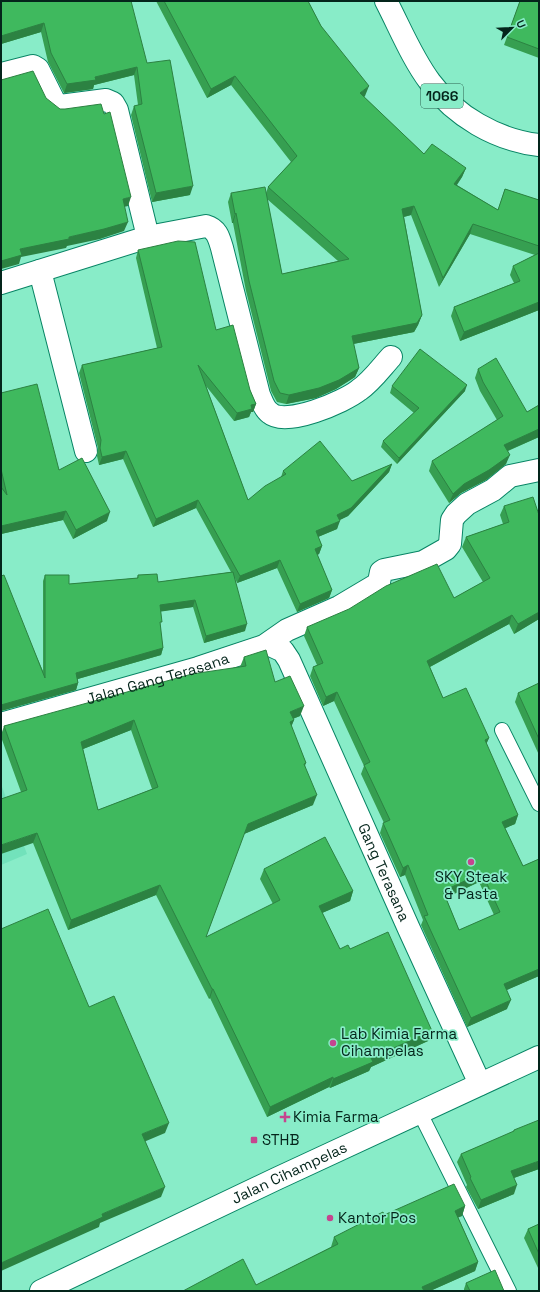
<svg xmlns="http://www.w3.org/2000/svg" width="540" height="1292" font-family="'Space Grotesk',sans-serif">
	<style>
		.built { fill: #72e2bb }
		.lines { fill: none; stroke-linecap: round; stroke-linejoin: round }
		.service-casing { stroke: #078464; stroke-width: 16 }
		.minor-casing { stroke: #078464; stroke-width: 24 }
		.primary-casing { stroke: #078464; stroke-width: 24 }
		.service { stroke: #fff; stroke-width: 14 }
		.minor { stroke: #fff; stroke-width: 22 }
		.primary { stroke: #fff; stroke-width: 22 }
		.wall { fill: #369f51; fill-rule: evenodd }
		.shaded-wall { fill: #2c8242 }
		.building { fill: #3fb95e; stroke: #2c8242; fill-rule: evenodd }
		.poi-dot { fill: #c5458f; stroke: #88ecc8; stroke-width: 1.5 }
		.labels { text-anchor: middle; stroke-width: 3.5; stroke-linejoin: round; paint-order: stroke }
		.shield { fill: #88ecc8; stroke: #2c614f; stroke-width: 1 }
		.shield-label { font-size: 14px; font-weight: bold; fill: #04251b }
		.street-label { font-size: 15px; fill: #04251b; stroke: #88ecc8 }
		.poi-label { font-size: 15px; fill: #04251b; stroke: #88ecc8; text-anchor: start }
	</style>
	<rect width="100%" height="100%" fill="#88ecc8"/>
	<path class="built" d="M1,784L27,854L1,865Z"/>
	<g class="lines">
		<g class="service-casing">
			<path id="service" d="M502,730L539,804
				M420,1113L509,1291"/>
		</g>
		<g class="minor-casing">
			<g id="minor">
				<path d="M1,74L33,66L38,69L54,101L60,106L106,100L113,103L117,110L148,237L1,283"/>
				<path d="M148,237L206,226C217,229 219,238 222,248L259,395C262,401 264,409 270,413C286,427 344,402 359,390C371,382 381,368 391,357"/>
				<path d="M40,271L86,451"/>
				<path id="s1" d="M268,644L283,651L289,660L409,929L480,1084"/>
				<path id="s2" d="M1,724L198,668L264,646L287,630L339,607L376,585L379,582L381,572L384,570L423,562L446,549L450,544L452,520L456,514L467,504L493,490L510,476L539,470"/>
			</g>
		</g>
		<g class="primary-casing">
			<g id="primary">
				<path d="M386,1C400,28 412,58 430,82C455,116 496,140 539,145"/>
				<path id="s3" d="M41,1291L276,1179L539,1057"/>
			</g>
		</g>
		<use href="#service" class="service"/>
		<use href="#minor" class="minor"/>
		<use href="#primary" class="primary"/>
	</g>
	<path class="wall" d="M1,1L147,63L190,195L152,202L131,115L134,106L138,105L134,75L94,85L93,89L64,93L48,62L41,32L1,44Z
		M156,1H308L321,26L365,96L364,97L424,154L466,168L462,177L457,185L498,210L505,189L539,200V310L460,341L451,316L454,307L514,283L510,275L513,266L535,255L470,234L439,287L411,215L404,217L422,315L418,325L414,332L353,344L359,368L355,377L336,389L316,398L286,404L277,402L271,391L246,291L233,223H232L228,202L231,193H266L268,187L291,162L231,85L207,98ZM267,199L338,261L282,274Z
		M520,1H539V58L504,45Z
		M138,250L216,330L250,390L256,404L253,412H251L249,417L234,421L206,386L248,500L281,477L283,471L352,481L392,464L389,472L348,516L339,520L337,529L318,537L322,546L319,554L317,555L332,590L329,598L297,612L277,568L237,583L235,578L245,631L204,643L193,607L161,611L160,625L163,648L161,655L78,679V683L76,690L1,711V576L43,671V581L45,575L69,584L137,578L138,575L158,582L231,572L196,508L153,527L123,459L99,465L97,456L98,448L79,373L82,365L157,348L136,258Z
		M478,369L527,412L539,405V437L508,451L506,464L486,480L461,493L449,503L429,471L432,461L497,420L480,391L475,378Z
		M392,386L465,391L397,464L381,447L383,441L414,413L390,393Z
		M1,393L59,470L107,521L73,539L63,520L1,534Z
		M504,506L539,619L514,634L509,624L430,667L443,698L489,738L486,744L518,815L515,824L505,828L523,866L539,859V976L506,990L507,1009L467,1027L421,925L423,920L405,875L400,877L380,833L383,823H384L361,774L364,766L334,701L323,706L310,676L313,667L317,665L304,636L307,627L454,598L483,582L462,547L466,537L503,524L500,515ZM479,882L494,915L459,930L446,898Z
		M244,657L275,682L300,716L293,719L294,720L291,726L306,763L305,766L313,805L244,834L206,937L273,904L260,879L264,869L353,891L350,901L322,913L340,949H350L432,1031L428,1041L371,1067L369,1071L330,1088L329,1087L267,1117L210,998L209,999L156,895L68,930L33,843L21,792L1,737V735L4,726L240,667ZM131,730L152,789L98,810L83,749Z
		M539,683V755L515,702L518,693Z
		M514,1130L539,1169L514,1178V1194L478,1209L466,1187L467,1185L457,1162L461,1154L513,1132Z
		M465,1206L462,1216L458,1217L478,1262L475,1271L430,1291H183L256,1285L331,1247L334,1237L384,1215Z
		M539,1224V1270L524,1238L528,1229Z
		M466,1283L504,1291H464V1289Z"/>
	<path class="shaded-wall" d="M44,23L41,32L1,44V36Z
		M137,67L134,75L94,85L93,89L64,93L67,84Z
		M235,76L231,85L207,98L211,89Z
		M369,86L365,96L356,102L360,93Z
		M466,168L462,177L451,193L454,184Z
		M193,186L190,195L152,202L156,193Z
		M131,197L128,206L119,208L123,199Z
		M414,206L411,215L399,218L402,209Z
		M236,213L233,223H232L235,214Z
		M128,222L124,231L100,239L67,246L66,248L21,257L19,264L1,269V261L20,249L69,237Z
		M473,224L470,234L439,287L443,278Z
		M539,302V310L460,341L464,332Z
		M422,315L418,325L414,332L348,345L352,336Z
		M359,368L355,377L336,389L316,398L286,404L289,395Z
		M467,385L465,391L397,464L399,458Z
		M256,404L253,412H251L249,417L234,421L237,413L251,405Z
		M539,429V437L500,454L504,445Z
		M126,451L123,459L99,465L102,457Z
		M510,455L506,464L486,480L461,493L449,503L453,494L464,484Z
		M392,464L389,472L348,516L334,523L337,515Z
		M198,500L196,508L153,527L156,519Z
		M66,511L63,520L1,534V526Z
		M110,512L107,521L73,539L76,530Z
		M340,521L337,529L313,539L316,531Z
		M322,546L319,554L312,557L315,549Z
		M280,560L277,568L237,583L240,576Z
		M332,590L329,598L297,612L300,604Z
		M195,600L193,607L158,612L160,605Z
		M539,612V619L514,634L518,624Z
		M512,615L509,624L424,670L427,661Z
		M247,624L245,631L204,643L206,636Z
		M163,648L161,655L74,680L76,673Z
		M78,683L76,690L1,711V705Z
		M337,692L334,701L323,706L326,697Z
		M304,706L300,716L286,721L290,712Z
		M134,720L131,730L78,751L81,742Z
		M294,720L290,730V722Z
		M489,738L485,747V740Z
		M317,795L313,805L244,834L248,824Z
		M518,815L515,824L499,831L502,822Z
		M37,833L33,843L1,854V845Z
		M408,865L405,875L400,877L403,868Z
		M482,873L479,882L440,900L443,891Z
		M160,885L156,895L68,930L71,920Z
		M353,891L350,901L315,916L319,906Z
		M539,969V976L500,993L504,984Z
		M212,989H213L210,998L209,999Z
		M511,1000L507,1009L467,1027L471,1018Z
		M432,1031L428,1041L371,1067L369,1071L330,1088L333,1079L371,1058Z
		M333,1077L329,1087L267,1117L270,1107Z
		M169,1123L165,1133L139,1144L142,1134Z
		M539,1161V1169L508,1180L511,1171Z
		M517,1185L514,1194L478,1209L481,1200Z
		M165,1187L161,1197L100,1223L99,1227L1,1271V1263L102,1214Z
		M465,1206L462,1216L452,1220L455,1211Z
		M478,1262L475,1271L430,1291H420L422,1287Z"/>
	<path class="building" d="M1,1H131L147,63L170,60L193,186L156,193L134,106L142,104L137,67L95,77L96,80L67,84L51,53L44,23L1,36Z
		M164,1H308L321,26L369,86L360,93L424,154L432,144L466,168L454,184L498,210L505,189L539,200V246L473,224L443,278L414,206L402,209L422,315L417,323L352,336L359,368L339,380L319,388L289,395L280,393L274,381L249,281L236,213L235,214L231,193L265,187L282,274L349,259L268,187L297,156L235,76L211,89Z
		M520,1H539V49L507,37Z
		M33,71L46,98L60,109H65L101,104L104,114L110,112L131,197L123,199L128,222L104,229L69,237V239L20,249L22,255L1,261V80Z
		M178,241L195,242L216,330L233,325L250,390L256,404L251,405L252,409L237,413L198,365L248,500L265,486L286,474L283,471L320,441L352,481L392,464L351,508L337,515L340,521L316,531L322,546L315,549L332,590L300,604L280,560L240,576L198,500L156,519L126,451L102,457L100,448L101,440L82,365L162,347L138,250Z
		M539,253V302L464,332L454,307L520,281L513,266Z
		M420,349L467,385L399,458L383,441L419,408L392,386Z
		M496,358L527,412L539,405V429L504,445L510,455L489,470L464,484L453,494L432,461L503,416L483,382L478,369Z
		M37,384L59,470L82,458L110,512L76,530L66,511L1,526V487L7,495L1,469V393Z
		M533,497L539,515V612L518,624L512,615L427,661L443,698L466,688L489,738L485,740L518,815L502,822L523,866L539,859V969L504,984L511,1000L471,1018L424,916L428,915L408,865L403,868L383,823L390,820L364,765L370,762L337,692L326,697L313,667L323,663L307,627L349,609L386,586L437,564L454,598L490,578L466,537L509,522L504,506ZM482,873L500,912L459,930L443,891Z
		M233,572L247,624L206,636L195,600L160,605L162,622H160L163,648L76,673L78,683L1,705V576L4,575L45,678V575H69V584L138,578V575L157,574L158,582Z
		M266,650L275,682L290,676L304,706L290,712L294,720L290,722L306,763L304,764L317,795L248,824L206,937L280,900L264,869L325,837L353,891L319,906L340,949L348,945L350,949L388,932L432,1031L371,1058L373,1062L333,1079V1077L270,1107L213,989H212L160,885L71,920L37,833L1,845V799L27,790L4,726L192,674L246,666L244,657ZM134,720L158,787L98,810L81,742Z
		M539,683V739L518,693Z
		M48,909L89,1007L114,996L169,1123L142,1134L165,1187L102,1214L103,1217L1,1263V929Z
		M539,1120V1161L511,1171L517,1185L481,1200L470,1178L471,1177L461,1154L514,1131V1130Z
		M454,1184L465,1206L455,1211L478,1262L422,1287L424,1291H183L243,1259L256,1285L338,1244L334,1237L383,1212L384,1215Z
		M539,1224V1254L528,1229Z
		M495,1270L504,1291H470L466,1283Z"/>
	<g class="poi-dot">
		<circle cx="471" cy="862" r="4"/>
		<circle cx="333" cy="1043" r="4"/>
		<path d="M283 1111h4v4h4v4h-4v4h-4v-4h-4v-4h4z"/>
		<rect x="250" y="1136" width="8" height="8" rx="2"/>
		<circle cx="330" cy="1218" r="4"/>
	</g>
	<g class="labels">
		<rect class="shield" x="421" y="84" width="42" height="24" rx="3"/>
		<g class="shield-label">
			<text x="442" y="101">1066</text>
		</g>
		<g class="street-label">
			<text dy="5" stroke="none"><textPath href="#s2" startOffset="163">Jalan Gang Terasana</textPath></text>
			<text dy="5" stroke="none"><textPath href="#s1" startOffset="260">Gang Terasana</textPath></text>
			<text dy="5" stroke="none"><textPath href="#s3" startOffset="275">Jalan Cihampelas</textPath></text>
		</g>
		<g class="poi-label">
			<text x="471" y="882" text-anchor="middle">SKY Steak<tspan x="471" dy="17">&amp; Pasta</tspan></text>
			<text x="341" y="1039">Lab Kimia Farma<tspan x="341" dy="17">Cihampelas</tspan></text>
			<text x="293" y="1122">Kimia Farma</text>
			<text x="262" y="1145">STHB</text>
			<text x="338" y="1223">Kantor Pos</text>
		</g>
	</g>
	<rect width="540" height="1292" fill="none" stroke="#04251b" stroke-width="4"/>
	<g transform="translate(512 28) rotate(66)" stroke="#88ecc8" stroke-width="3" paint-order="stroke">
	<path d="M0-3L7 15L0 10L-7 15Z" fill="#04251b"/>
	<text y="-6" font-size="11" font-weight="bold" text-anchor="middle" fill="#04251b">U</text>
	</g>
</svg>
